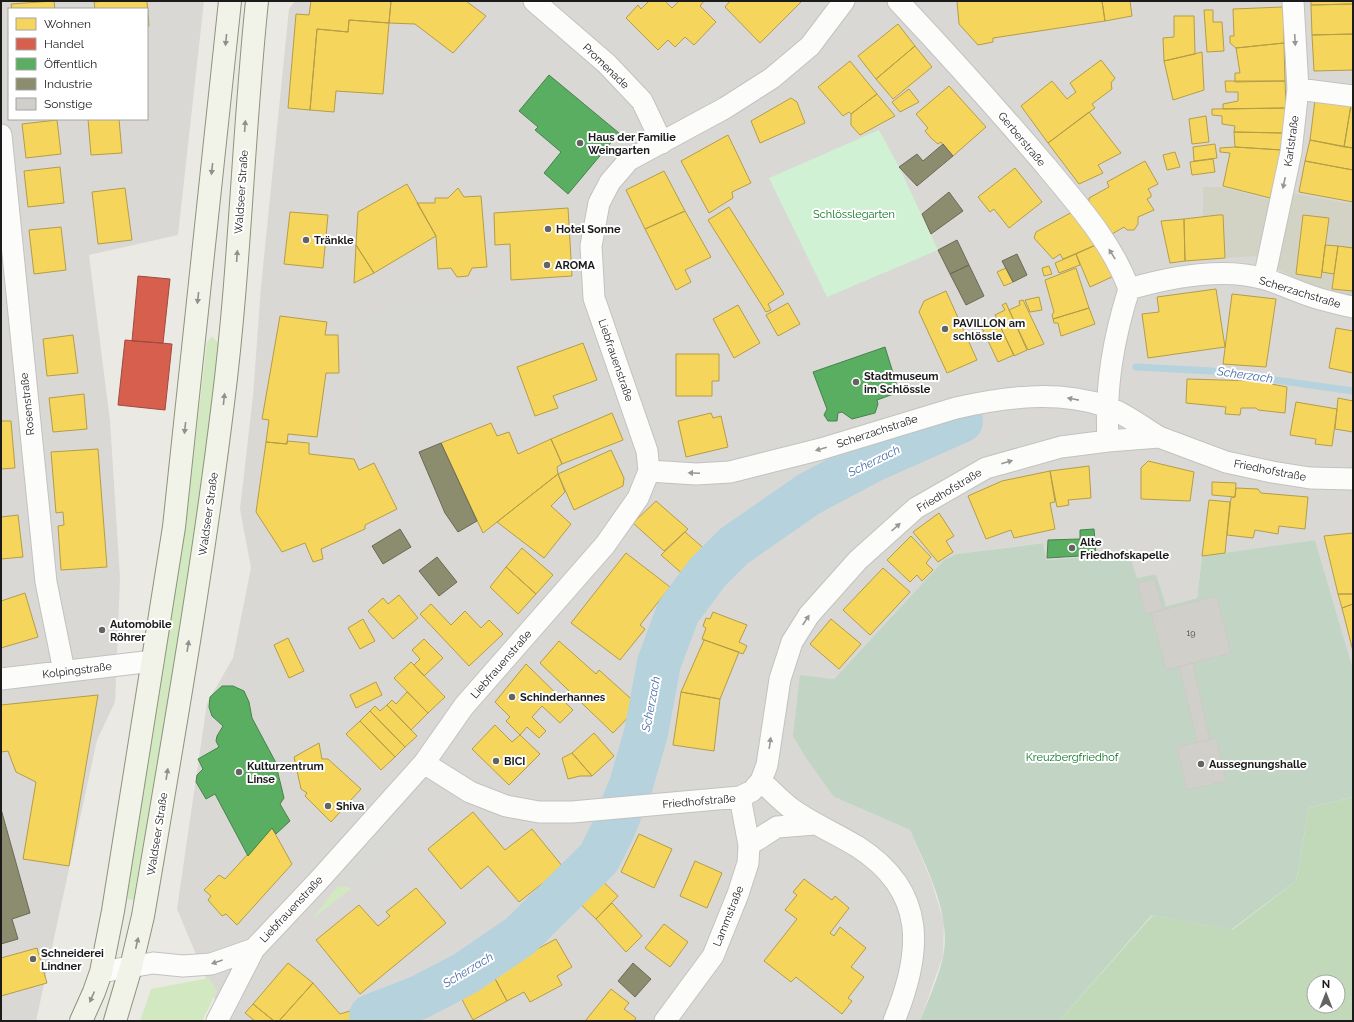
<svg xmlns="http://www.w3.org/2000/svg" width="1354" height="1022" font-family="Raleway,sans-serif">
	<style>
		.residential { fill: #d9d8d5; fill-rule: evenodd }
		.construction { fill: #d2d3c5 }
		.grass { fill: #d2e8c1 }
		.forest { fill: #c1d9b8; fill-rule: evenodd }
		.cemetery { fill: #c2d5c4 }
		.park { fill: #d0f1d3 }
		.parking { fill: #d8d8d5 }
		.homes { fill: #f6d55c; stroke: #b49d48 }
		.shops { fill: #d6604d; stroke: #9e4b3e }
		.public { fill: #5aae61; stroke: #47824c }
		.industry { fill: #8c8c6e; stroke: #6a6a55 }
		.lines { fill: none; stroke-linecap: round; stroke-linejoin: round }
		.stream { stroke: #b6d2dd; stroke-width: 7 }
		.river { stroke: #b6d2dd; stroke-width: 44 }
		.building { fill: #d0cfca; stroke: #cdcac5 }
		.minor-casing { stroke: #c2c2bf; stroke-width: 23 }
		.secondary-casing { stroke: #8f937c; stroke-width: 24 }
		.minor { stroke: #fcfcfb; stroke-width: 21 }
		.secondary { stroke: #f1f2e8; stroke-width: 22 }
		.oneway { fill: #91918c }
		.oneway2 { fill: #979796 }
		.poi-dot { fill: #636361; stroke: #fff; stroke-width: 1.5 }
		.labels { text-anchor: middle; stroke-width: 4; stroke-linejoin: round; paint-order: stroke }
		.number-label { font-size: 9px; fill: #484847 }
		.street-label { font-size: 11px; fill: #1b1b1b; stroke: #fff }
		.poi-label { font-size: 11px; font-weight: bold; fill: #1b1b1b; stroke: #fff; text-anchor: start }
		.park-label { font-size: 11px; fill: #0b761f; stroke: #fff }
		.water-label { font-size: 12px; font-style: italic; fill: #4970a9; stroke: #fff }
	</style>
	<rect width="100%" height="100%" fill="#eae9e3"/>
	<path class="residential" d="M1,1H204L178,235L89,255L110,421L120,578L115,702L97,740L36,1021H1ZM9,9H147V119H9Z
		M295,1H1353V669L1315,540L1202,556L1197,598L1165,606L1156,574L1137,578L1109,552L1099,553V556L1045,560L1042,543L956,554L944,560L834,679L800,676L834,797L910,830L932,883L944,922L943,956L920,1021H224L177,909L207,703L233,658L251,568L240,509L253,396L261,287L289,9Z"/>
	<path class="construction" d="M1203,187H1222L1270,200L1258,256L1225,258L1223,215L1203,216Z
		M1291,193L1353,204V301L1317,289L1277,269Z"/>
	<path class="grass" d="M212,336L219,344L196,532L134,900L127,899L134,850L185,528L207,342Z
		M338,886L352,888L312,919Z
		M209,978L217,991L202,1021H140L151,989Z"/>
	<path class="forest" d="M1353,797V1021H1059L1153,915L1232,930L1296,881L1309,808ZM1314,982H1338V1006H1314Z"/>
	<path class="cemetery" d="M1315,540L1353,669V797L1309,808L1296,881L1231,930L1152,915L1059,1021H920C928,1000 938,979 943,957C952,914 926,868 910,830L834,797L806,758L793,736L800,675L834,679L944,560L956,554L1043,543L1046,560L1099,556V553L1128,550L1137,578L1156,574L1166,606L1197,598L1202,556Z"/>
	<path class="park" d="M879,130L899,167L938,250L827,297L769,178Z"/>
	<path class="parking" d="M567,290L581,337L503,363L519,410L438,439L426,425L398,443L420,504L406,510L379,455H359L363,375L351,315L488,293Z
		M1032,383L1056,384V396L956,408L953,392L979,387Z
		M1049,429L1052,449L916,508L827,595L817,572L847,537L902,489L979,446Z
		M809,434L821,449L823,476L788,484V469L770,473L771,488L754,492L750,467L730,472L736,452Z
		M1112,471L1137,481L1142,522L1119,509L1098,522L1093,482Z
		M1143,500L1207,504L1201,554L1171,558L1172,531L1147,529Z
		M271,645L288,681L303,675L323,711L313,719L298,716L275,726L261,699L247,655Z
		M373,821L414,825L363,886L320,879Z
		M879,836L888,841L907,861L919,878L928,897L934,922L933,961L930,973L910,980L914,925L859,848Z"/>
	<path class="homes" d="M54,1L55,9H12L11,4Z
		M107,1H147L149,26H147V9H95L94,2Z
		M311,1H391L389,23L349,20L348,32L317,29L310,110L288,108L296,14L309,15Z
		M391,1H466L486,16L453,53L415,24L389,23Z
		M649,1H665L672,8L679,1H704L700,6L716,22L694,45L685,37L675,47L668,40L658,50L626,18L638,5L641,9Z
		M730,1H802L760,43L725,7Z
		M945,1H1102L1105,21L993,38V42L978,45L959,24L957,1Z
		M1102,1H1130L1132,16L1105,21Z
		M1311,1H1353V4L1311,5Z
		M1353,4V34L1312,35L1311,5Z
		M1283,7L1284,43L1236,48L1230,43V36H1234L1233,9Z
		M1204,10H1213V22H1222L1224,51L1207,52Z
		M1174,16H1194L1195,54L1164,61L1163,38L1174,37Z
		M349,20L389,23L383,94L336,91L334,112L310,110L317,29L348,32Z
		M898,24L915,46L876,79L858,56Z
		M1353,34V70L1314,71L1312,35Z
		M1284,43L1285,81L1235,82V73H1240L1236,48Z
		M915,46L932,67L893,99L876,79Z
		M1202,52L1204,90L1173,100L1164,61Z
		M1101,60L1115,78L1111,83L1112,89L1092,104L1095,108L1048,143L1021,106L1052,81L1067,99L1076,92L1070,83Z
		M850,61L877,94L851,114L849,112L843,116L818,87Z
		M1225,81H1285L1286,108L1223,109V104L1238,101V92H1226Z
		M949,86L986,127L953,156L941,142L938,144L931,138L925,131L928,128L916,114Z
		M909,89L919,102L900,112L892,102Z
		M877,94L895,116L860,135L851,125V114Z
		M791,98L797,102L805,123L760,143L751,121Z
		M1315,100L1351,105L1344,147L1310,140Z
		M1351,105H1353V148L1344,147Z
		M1286,108L1283,133L1234,132L1235,126L1222,124V116L1212,115V109Z
		M1089,112L1121,153L1098,165L1103,173L1079,184L1048,143Z
		M1206,116L1209,142L1192,144L1189,119Z
		M88,119H119L122,153L91,155Z
		M57,120L61,154L26,158L22,124Z
		M1234,132L1283,133L1282,150L1235,147Z
		M728,135L751,183L732,192L733,198L709,213L681,161Z
		M1310,140L1353,148V170L1305,161Z
		M1215,144L1217,158L1194,161L1193,147Z
		M1235,147L1282,150L1270,198L1223,186L1230,153L1220,152V148Z
		M1175,152L1180,167L1167,170L1163,155Z
		M1213,159L1215,172L1192,175L1190,162Z
		M1145,161L1158,184L1148,189L1151,194V197L1147,199L1154,210L1138,217V224L1134,230H1127L1124,227L1112,234L1089,203V198L1109,187L1107,182Z
		M1305,161L1353,170V202L1299,192Z
		M60,167L64,203L28,207L24,171Z
		M1015,168L1042,202L1009,228L994,209L990,212L978,197Z
		M664,171L685,211L645,229L626,190Z
		M407,184L436,236L374,273L356,245L358,212Z
		M125,188L132,240L98,244L92,192Z
		M458,188L464,197L481,196L487,267L472,268L468,276L457,277L451,268L438,269L436,236L417,203H435V198H448Z
		M729,207L784,294L768,304L771,310L766,312L708,220Z
		M568,208L572,276L511,280L510,244L495,245L494,213Z
		M685,211L711,257L685,270L691,282L676,290L645,229Z
		M1074,211L1098,244L1063,259L1060,254L1053,259L1034,238L1036,232Z
		M290,212L328,215L323,268L284,264Z
		M1218,215H1223L1225,258L1185,261L1184,219Z
		M1303,215L1329,218L1321,278L1296,274Z
		M1184,219L1185,261L1170,263L1161,221Z
		M61,227L66,270L34,274L29,230Z
		M1098,244L1114,276L1090,287L1076,254Z
		M356,245L374,273L354,283Z
		M1325,245L1338,246L1334,274L1322,272Z
		M1338,246L1353,248V291L1332,289Z
		M1076,254L1080,265L1059,273L1055,263Z
		M1049,266L1052,274L1044,276L1042,268Z
		M1006,268L1013,282L1004,286L997,272Z
		M1076,268L1089,308L1053,319L1052,315L1054,312L1045,280Z
		M1216,289L1225,347L1148,358L1142,314L1159,312L1157,297Z
		M946,291L977,360L947,373L919,312L924,301Z
		M1232,294L1276,299L1266,367L1223,364Z
		M1039,297L1042,310L1030,312L1025,300Z
		M1023,300L1044,344L1028,350L1009,310L1020,305L1019,301Z
		M788,303L800,324L778,336L766,315Z
		M1006,303L1027,350L1014,356L995,315L1005,310L1002,305Z
		M738,305L760,343L734,358L713,319Z
		M1089,308L1095,324L1061,336L1058,323H1054L1053,319Z
		M280,316L327,322L325,335H338L339,373H326L317,437L288,434L287,444L266,442L269,420L262,419Z
		M996,318L1014,355L998,362L981,326Z
		M1336,328L1353,331V373L1329,368Z
		M73,335L78,373L47,376L43,339Z
		M583,343L597,380L553,396L558,408L535,416L517,367Z
		M676,354H719V381H712V396H676Z
		M1187,379L1256,381L1287,387L1285,413L1258,410L1256,408H1241L1240,415L1225,414L1226,407L1186,403Z
		M84,394L87,429L53,432L49,398Z
		M1338,398L1353,401V432L1335,429Z
		M1296,402L1337,409L1332,446L1315,444L1316,439L1290,435Z
		M612,413L623,440L562,464L551,439Z
		M711,413L713,418L721,416L728,447L686,457L678,421Z
		M1,421H11L15,468L1,469Z
		M491,423L497,436L509,432L518,454L551,439L562,464L557,467L558,474L483,533L441,443Z
		M287,441L309,443V454L354,459L359,470L374,463L397,509L365,525V529L321,549L323,559L313,562L305,543L282,552L256,512L266,442L287,444Z
		M98,449L107,567L61,570L58,526L64,525L63,512L56,513L51,452Z
		M611,450L624,478L623,486L574,510L558,474Z
		M1148,461L1194,472L1190,501L1141,499V468Z
		M1089,466L1091,498L1068,500L1069,505L1057,507L1050,471Z
		M1050,471L1055,502L1050,503L1055,529L1014,538L1011,530L986,539L968,496L1002,481Z
		M558,474L565,492L551,506L571,524L544,558L497,522Z
		M1212,482L1236,483L1235,497L1212,495Z
		M1236,488L1258,489L1261,493L1308,497L1305,529L1279,526L1278,534L1255,530L1253,538L1227,535L1231,498L1235,497Z
		M1209,500L1230,502L1225,553L1202,556Z
		M656,501L688,529L664,551L633,523Z
		M939,513L954,536L946,541L953,552L938,562L913,532Z
		M18,515L23,557L1,559V517Z
		M685,532L708,552L685,576L661,555Z
		M1353,533V594H1338L1324,536Z
		M911,536L931,557L926,563L933,570L922,581L917,575L910,582L887,560Z
		M522,548L553,575L536,594L506,567Z
		M626,553L670,587L640,625L645,629L620,660L571,623Z
		M506,567L536,594L518,614L490,587Z
		M883,568L910,592L870,635L843,610Z
		M25,593L38,637L1,648V601Z
		M1338,594H1353V604L1342,608Z
		M399,595L418,618L393,639L368,611L383,598L388,604Z
		M431,604L451,625L465,611L481,628L489,620L503,634L469,666L420,614Z
		M1353,604V651L1342,608Z
		M713,612L747,625L739,642L747,646L743,654L702,639L706,628L703,626L706,618L710,619Z
		M363,619L375,641L360,649L348,628Z
		M831,619L861,644L839,669L810,644Z
		M288,638L304,671L289,678L274,645Z
		M424,639L443,658L424,676L414,665L420,659L412,650Z
		M704,640L739,652L720,699L681,692Z
		M559,641L596,674L599,670L639,706L613,733L540,663Z
		M411,662L445,697L428,713L394,678Z
		M526,664L573,710L560,723L542,706L532,717L546,731L539,738L527,727L520,735L506,721L510,717L495,702Z
		M376,682L382,695L356,708L350,695Z
		M407,692L428,713L411,730L387,705L392,700L396,704Z
		M681,692L720,699L714,751L673,745Z
		M98,695L69,866L23,859L36,782L16,772L8,751L1,752V705Z
		M387,705L417,736L405,747L370,711L375,706L380,711Z
		M370,711L405,747L395,757L360,721Z
		M360,721L395,757L381,770L346,734Z
		M495,725L512,742L520,735L540,754L509,785L472,749Z
		M594,733L614,756L592,776L572,753Z
		M319,743L322,759H328L361,789L331,822L305,796L307,793L301,789L294,757Z
		M572,753L592,776H580L568,779L562,758Z
		M473,812L505,850L532,829L563,867L519,902L488,866L461,889L428,849Z
		M272,828L292,864L237,925L226,914L222,916L208,900L211,896L204,890L219,875L225,879Z
		M639,834L672,849L654,888L621,872Z
		M695,861L722,873L707,908L680,896Z
		M595,874L618,896L596,919L573,897Z
		M804,879L832,900L835,896L849,908L830,933L834,936L840,927L866,948L851,967L864,977L848,998L852,1001L842,1014L796,977L791,982L764,961L797,919L785,910L797,895L793,892Z
		M416,888L446,923L360,994L316,940L359,905L378,926L390,916L386,912Z
		M612,903L642,936L626,952L596,919Z
		M664,924L688,942L670,967L645,948Z
		M556,939L572,967L557,976L562,985L530,1002L524,992L507,1001L492,973Z
		M37,948L47,983L1,996V958Z
		M288,963L313,983L279,1021H274L253,1004Z
		M492,973L507,1001L473,1020L458,992Z
		M313,983L340,1014L366,1006L373,1021H279Z
		M611,989L629,1003L624,1009L636,1018L634,1021H588L586,1020Z
		M253,1004L274,1021H255L245,1013Z
		M415,1017L419,1021H403Z"/>
	<path class="shops" d="M138,276L170,279L163,343L132,341Z
		M125,340L172,344L165,410L118,405Z"/>
	<path class="public" d="M549,75L619,133L568,194L544,173L561,152L535,130L538,127L519,111Z
		M885,347L899,392L877,400L878,404L875,413L852,419L842,412L838,413L837,421H828L824,415L827,409L813,372Z
		M1094,529L1096,555L1047,558L1048,540L1080,539V530Z
		M222,686H233L244,691L249,702L252,718L275,761L284,798L280,804L290,821L276,834L272,828L248,856L215,794L206,799L196,782L197,775L203,769L198,759L219,747L216,741L217,736L223,726L212,716L209,707L210,697Z"/>
	<path class="industry" d="M943,144L953,156L917,186L899,167L917,154L923,161Z
		M949,192L963,211L931,234L922,214Z
		M957,240L969,265L950,274L938,250Z
		M1017,254L1027,275L1013,282L1002,261Z
		M969,265L984,296L966,305L950,274Z
		M441,443L477,521L458,532L445,513L419,452Z
		M400,529L411,547L383,564L372,546Z
		M437,557L457,582L439,596L419,571Z
		M1,809L30,913L12,919L18,939L1,944Z
		M633,963L651,979L635,997L618,981Z"/>
	<g class="lines">
		<path class="stream" d="M1136,367L1212,371L1353,391"/>
		<path class="river" d="M371,1016L420,997L466,973L520,936L599,858L613,830L631,785L646,733L659,663L678,612L708,572L734,546L809,494L871,461L961,421"/>
	</g>
	<path class="building" d="M1155,579L1163,610L1145,614L1137,583Z
		M1217,596L1231,653L1166,670L1151,613Z
		M1193,663L1210,740L1197,742L1179,667Z
		M1216,738L1226,781L1187,790L1177,747Z"/>
	<g class="lines">
		<g class="minor-casing">
			<path id="minor" d="M534,1L607,64L642,101L662,143
				M898,1C949,55 998,110 1046,166C1077,204 1112,242 1129,289
				M1298,89L1353,96
				M1,135L46,582L64,671
				M1264,279L1291,152L1298,89L1293,1
				M1108,441C1105,387 1113,340 1129,289C1170,277 1224,267 1265,279C1284,285 1302,294 1320,299C1331,302 1342,305 1353,307
				M649,471L696,474L730,472L821,449L956,408C1004,397 1057,390 1105,406C1121,411 1144,428 1159,437
				M1,679L153,661
				M424,763L470,792L506,806L539,812H572L740,797L752,791L761,781L767,765L780,679L792,642L809,615L858,560L916,508L986,468L1061,447L1108,441L1159,437L1226,462L1272,472L1310,478L1353,479
				M761,781C771,790 781,801 792,809C813,824 837,834 858,847C928,892 922,953 894,1021
				M749,845L777,827L815,824
				M101,972L153,963L183,966L211,964L254,949
				M217,1021L254,949L320,879L424,763L464,706L605,545L638,498L649,471L647,451L594,298L591,246L599,203L610,182L629,160L725,108L772,78L810,46L844,1
				M665,1021L713,956L738,894L748,863L749,845L740,797"/>
		</g>
		<g class="secondary-casing">
			<path id="secondary" d="M81,1021L94,992L101,972L113,911L174,527L230,1
				M115,1021L131,967L143,916C172,745 202,575 223,403C240,269 243,135 257,1"/>
		</g>
		<use href="#minor" class="minor"/>
		<use href="#secondary" class="secondary"/>
	</g>
	<defs><path id="oneway-solid" d="M-6-.8H1V-3.2L6.5 0L1 3.2V.8H-6Z"/></defs>
	<g class="oneway">
		<use href="#oneway-solid" transform="translate(226 40) rotate(96)"/>
		<use href="#oneway-solid" transform="translate(245 126) rotate(-86)"/>
		<use href="#oneway-solid" transform="translate(212 169) rotate(96)"/>
		<use href="#oneway-solid" transform="translate(237 256) rotate(-86)"/>
		<use href="#oneway-solid" transform="translate(198 298) rotate(96)"/>
		<use href="#oneway-solid" transform="translate(224 399) rotate(-84)"/>
		<use href="#oneway-solid" transform="translate(185 428) rotate(96)"/>
		<use href="#oneway-solid" transform="translate(188 646) rotate(-81)"/>
		<use href="#oneway-solid" transform="translate(167 774) rotate(-81)"/>
		<use href="#oneway-solid" transform="translate(137 943) rotate(-77)"/>
		<use href="#oneway-solid" transform="translate(92 997) rotate(114)"/>
	</g>
	<g class="oneway2">
		<use href="#oneway-solid" transform="translate(1295 40) rotate(87)"/>
		<use href="#oneway-solid" transform="translate(1284 183) rotate(102)"/>
		<use href="#oneway-solid" transform="translate(1112 254) rotate(-122)"/>
		<use href="#oneway-solid" transform="translate(1073 399) rotate(-169)"/>
		<use href="#oneway-solid" transform="translate(821 449) rotate(164)"/>
		<use href="#oneway-solid" transform="translate(1007 462) rotate(-16)"/>
		<use href="#oneway-solid" transform="translate(694 473) rotate(-178)"/>
		<use href="#oneway-solid" transform="translate(896 527) rotate(-42)"/>
		<use href="#oneway-solid" transform="translate(806 620) rotate(-56)"/>
		<use href="#oneway-solid" transform="translate(770 743) rotate(-82)"/>
		<use href="#oneway-solid" transform="translate(217 962) rotate(161)"/>
	</g>
	<g class="poi-dot">
		<circle cx="580" cy="143" r="4"/>
		<circle cx="548" cy="229" r="4"/>
		<circle cx="306" cy="240" r="4"/>
		<circle cx="547" cy="265" r="4"/>
		<circle cx="945" cy="329" r="4"/>
		<circle cx="856" cy="382" r="4"/>
		<circle cx="1072" cy="548" r="4"/>
		<circle cx="102" cy="630" r="4"/>
		<circle cx="512" cy="697" r="4"/>
		<circle cx="496" cy="761" r="4"/>
		<circle cx="1201" cy="764" r="4"/>
		<circle cx="239" cy="772" r="4"/>
		<circle cx="328" cy="806" r="4"/>
		<circle cx="33" cy="959" r="4"/>
	</g>
	<g class="labels">
		<g class="number-label">
			<text x="1191" y="636">19</text>
		</g>
		<g class="street-label">
			<text transform="translate(606 66) rotate(44)" y="4">Promenade</text>
			<text transform="translate(1022 139) rotate(50)" y="4">Gerberstraße</text>
			<text transform="translate(1291 141) rotate(-82)" y="4">Karlstraße</text>
			<text transform="translate(241 192) rotate(-86)" y="4">Waldseer Straße</text>
			<text transform="translate(1300 292) rotate(17)" y="4">Scherzachstraße</text>
			<text transform="translate(616 360) rotate(71)" y="4">Liebfrauenstraße</text>
			<text transform="translate(27 404) rotate(-96)" y="4">Rosenstraße</text>
			<text transform="translate(877 431) rotate(-18)" y="4">Scherzachstraße</text>
			<text transform="translate(1270 470) rotate(11)" y="4">Friedhofstraße</text>
			<text transform="translate(949 490) rotate(-31)" y="4">Friedhofstraße</text>
			<text transform="translate(208 514) rotate(-82)" y="4">Waldseer Straße</text>
			<text transform="translate(501 664) rotate(-49)" y="4">Liebfrauenstraße</text>
			<text transform="translate(77 670) rotate(-7)" y="4">Kolpingstraße</text>
			<text transform="translate(699 801) rotate(-5)" y="4">Friedhofstraße</text>
			<text transform="translate(157 834) rotate(-81)" y="4">Waldseer Straße</text>
			<text transform="translate(291 909) rotate(-47)" y="4">Liebfrauenstraße</text>
			<text transform="translate(728 916) rotate(-68)" y="4">Lammstraße</text>
		</g>
		<g class="poi-label">
			<text x="588" y="141">Haus der Familie<tspan x="588" dy="13">Weingarten</tspan></text>
			<text x="556" y="233">Hotel Sonne</text>
			<text x="314" y="244">Tränkle</text>
			<text x="555" y="269">AROMA</text>
			<text x="953" y="327">PAVILLON am<tspan x="953" dy="13">schlössle</tspan></text>
			<text x="864" y="380">Stadtmuseum<tspan x="864" dy="13">im Schlössle</tspan></text>
			<text x="1080" y="546">Alte<tspan x="1080" dy="13">Friedhofskapelle</tspan></text>
			<text x="110" y="628">Automobile<tspan x="110" dy="13">Röhrer</tspan></text>
			<text x="520" y="701">Schinderhannes</text>
			<text x="504" y="765">BICI</text>
			<text x="1209" y="768">Aussegnungshalle</text>
			<text x="247" y="770">Kulturzentrum<tspan x="247" dy="13">Linse</tspan></text>
			<text x="336" y="810">Shiva</text>
			<text x="41" y="957">Schneiderei<tspan x="41" dy="13">Lindner</tspan></text>
		</g>
		<g class="park-label">
			<text x="854" y="218">Schlösslegarten</text>
			<text x="1072" y="761">Kreuzbergfriedhof</text>
		</g>
		<g class="water-label">
			<text transform="translate(1245 375) rotate(8)" y="4">Scherzach</text>
			<text transform="translate(874 461) rotate(-26)" y="4">Scherzach</text>
			<text transform="translate(651 704) rotate(-79)" y="4">Scherzach</text>
			<text transform="translate(468 970) rotate(-31)" y="4">Scherzach</text>
		</g>
	</g>
	<rect width="1354" height="1022" fill="none" stroke="#1b1b1b" stroke-width="4"/>
	<rect x="8" y="8" width="140" height="112" fill="#ffffff" stroke="#a4a4a4"/>
	<rect x="16" y="18" width="20" height="12" fill="#f6d55c" stroke="#a4a4a4"/>
	<text x="44" y="28" font-size="12" fill="#1b1b1b">Wohnen</text>
	<rect x="16" y="38" width="20" height="12" fill="#d6604d" stroke="#a4a4a4"/>
	<text x="44" y="48" font-size="12" fill="#1b1b1b">Handel</text>
	<rect x="16" y="58" width="20" height="12" fill="#5aae61" stroke="#a4a4a4"/>
	<text x="44" y="68" font-size="12" fill="#1b1b1b">Öffentlich</text>
	<rect x="16" y="78" width="20" height="12" fill="#8c8c6e" stroke="#a4a4a4"/>
	<text x="44" y="88" font-size="12" fill="#1b1b1b">Industrie</text>
	<rect x="16" y="98" width="20" height="12" fill="#d0cfca" stroke="#a4a4a4"/>
	<text x="44" y="108" font-size="12" fill="#1b1b1b">Sonstige</text>
	<g transform="translate(1326 994)"><circle r="19" fill="#ffffff" stroke="#a4a4a4"/>
	<path d="M0-3L7 15L0 10L-7 15Z" fill="#636361"/>
	<text y="-6" font-size="11" font-weight="bold" text-anchor="middle" fill="#1b1b1b">N</text>
	</g>
</svg>
